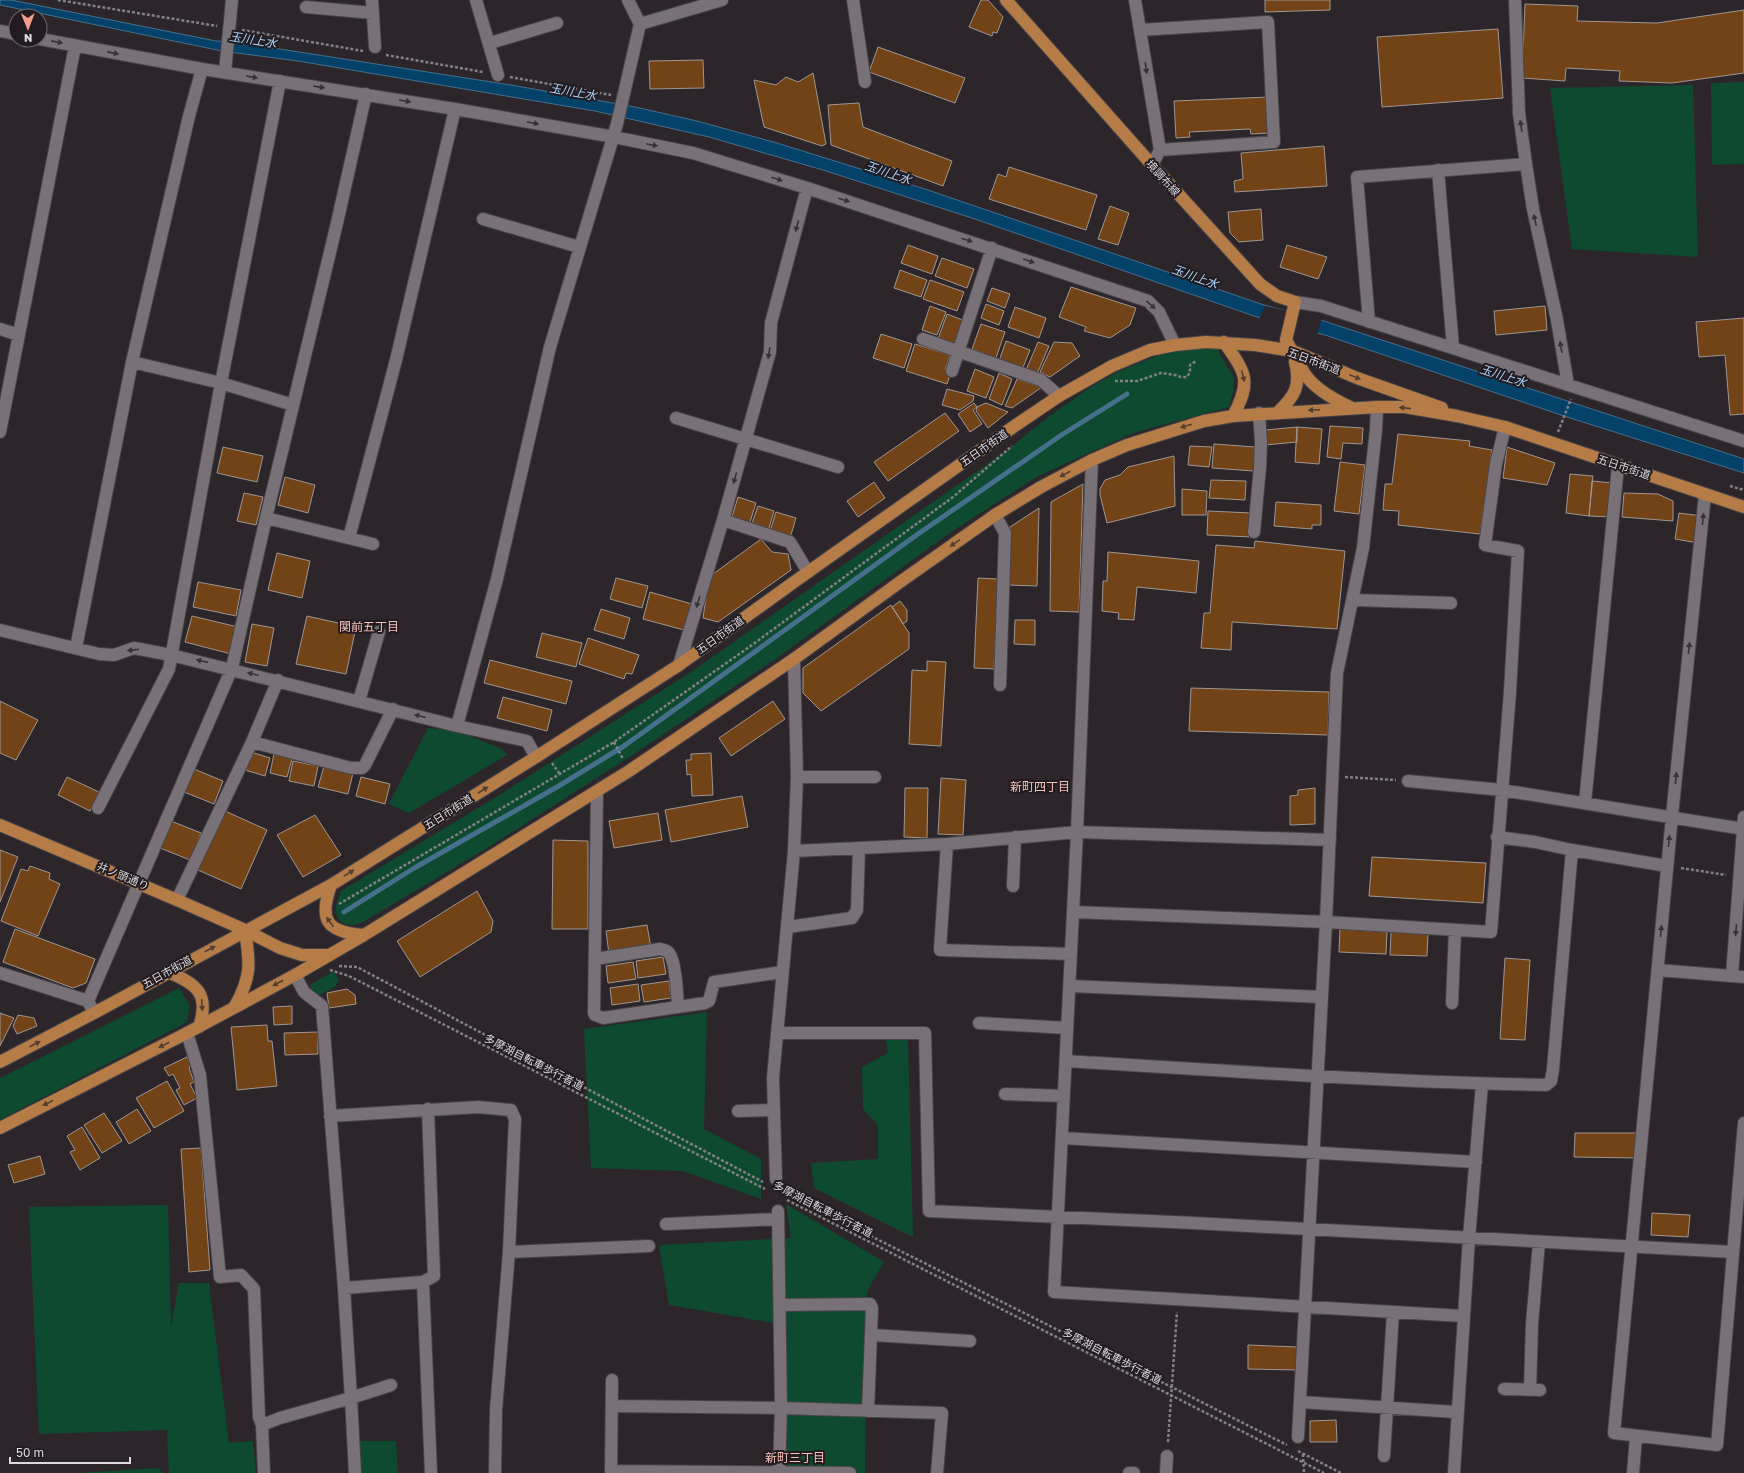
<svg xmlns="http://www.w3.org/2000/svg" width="1744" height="1473" font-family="'Golos Text','Noto Sans JP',sans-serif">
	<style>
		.green { fill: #0e4a2f }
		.water { fill: #054269; stroke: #466f8c }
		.pier { fill: #2c262b }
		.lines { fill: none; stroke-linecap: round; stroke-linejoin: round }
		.stream { stroke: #466f8c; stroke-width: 5 }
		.building { fill: #734318; stroke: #9e9690 }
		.minor-casing { stroke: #484447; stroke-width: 14 }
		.major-casing { stroke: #484447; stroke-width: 14 }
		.path { stroke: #858084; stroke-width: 2.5; stroke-dasharray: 3 2; stroke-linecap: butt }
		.minor { stroke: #787177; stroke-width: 12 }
		.major { stroke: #b57c48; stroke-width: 12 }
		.oneway { fill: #383136 }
		.oneway2 { fill: #553e2f }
		.labels { text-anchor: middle; stroke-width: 4; stroke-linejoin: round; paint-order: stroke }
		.street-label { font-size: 11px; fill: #ddd9dc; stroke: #221c21 }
		.water-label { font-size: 12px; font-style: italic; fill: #aad6fc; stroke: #221c21 }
		.neighbourhood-label { font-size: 12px; fill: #f5c2b8; stroke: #221c21 }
	</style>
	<rect width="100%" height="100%" fill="#2c262b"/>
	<path class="green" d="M1744,82V164L1712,165L1711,83Z
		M1693,85L1698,257L1572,249L1550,88Z
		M1214,344L1234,378L1233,392L1229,407L1133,433L1038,476L951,532L777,658L634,754L492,845L363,922C352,927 338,927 336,912C335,906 339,897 341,891L493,799L691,672L1010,448L1048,417L1091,387L1117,372L1177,348Z
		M428,728L457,731L502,749L507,755L409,813L389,804Z
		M334,971L339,979L335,987L319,995L313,993L310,985Z
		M179,988L190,1006L187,1022L0,1120V1078Z
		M707,1012L704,1129L761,1159V1199L683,1171L591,1168L584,1029Z
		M885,1034L908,1037L913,1237L814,1188L811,1163L878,1159V1125L863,1109L862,1067L888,1053Z
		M786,1204L884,1262L867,1291L865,1473H786V1325L669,1305L659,1245L791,1238Z
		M168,1205L171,1328L179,1283H209L229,1443L253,1441L256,1473H169L167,1430L39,1434L29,1207Z
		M359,1441H396L398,1473H361Z
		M158,1468L163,1473H78Z"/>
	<path class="water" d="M0,0H11L216,41L235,42L511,85L635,107L697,121L777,143L928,190L1264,305L1324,321L1744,459V473L1564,416L1325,335L1254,316L972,218L823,170L709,137L595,111L298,61L222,51L0,5Z"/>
	<path class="pier" d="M1265,306L1322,318L1317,335L1259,320Z"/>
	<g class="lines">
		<path class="stream" d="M344,912L416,867L557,787L624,746L918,534L1063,434L1127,394"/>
	</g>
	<path class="building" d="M981,0H988L1003,17L997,33L993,32L992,36L969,27Z
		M1265,0H1330V10L1265,12Z
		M1525,4L1578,6L1577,21L1657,23L1744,10V73L1672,83L1619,81L1620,71L1566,68L1565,81L1522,78Z
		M1498,29L1503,98L1382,107L1377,37Z
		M878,47L965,78L955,103L869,72Z
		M703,60L704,88L650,89L649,61Z
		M813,73L826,144L822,146L764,127L754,80L776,85L786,77L798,82Z
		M1269,97L1271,133L1251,134L1250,129L1189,132L1190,137L1176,138L1174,101Z
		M859,103L863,127L952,161L943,186L831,145L828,105Z
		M1324,146L1327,186L1235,192L1234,181L1243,179L1241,153Z
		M1009,167L1097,195L1086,230L989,199L998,174L1006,177Z
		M1110,206L1129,213L1118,245L1098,239Z
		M1261,209L1263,240L1239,242L1230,233L1228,212Z
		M908,245L938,256L932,274L901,263Z
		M1287,245L1327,257L1318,279L1280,267Z
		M942,258L974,269L967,288L935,276Z
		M900,270L927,280L921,297L894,288Z
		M930,280L964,292L957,311L923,299Z
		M1071,287L1136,308L1130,325L1110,338L1084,331L1086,327L1059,317Z
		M992,288L1010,294L1005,308L987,301Z
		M986,304L1004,311L999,325L981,318Z
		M930,306L946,312L937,335L922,330Z
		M1545,306L1547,330L1496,335L1494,311Z
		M1015,307L1046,318L1039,338L1008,327Z
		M947,314L965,321L956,346L938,339Z
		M1744,318V414L1730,415L1725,355L1699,357L1696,322Z
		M981,324L1005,332L996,358L972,349Z
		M881,334L912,344L904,368L873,358Z
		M1006,341L1030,350L1022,370L999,361Z
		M1038,342L1049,346L1037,374L1026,370Z
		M1054,342L1072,343L1080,356L1050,377L1040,372Z
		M915,344L950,355L945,370L951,372L947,384L906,371Z
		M975,369L994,377L986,398L967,391Z
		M999,373L1012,379L1002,405L989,399Z
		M1017,379L1042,387L1012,408L1005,406Z
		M947,389L974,396L973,401L960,410L942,405Z
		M974,403L977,407L973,410L982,424L970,432L958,414Z
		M986,403L1008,412L988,428L976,411L977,407Z
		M945,413L959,431L888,481L874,462Z
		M1330,426L1363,428L1362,444L1343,443L1341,459L1327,457Z
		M1297,427V442L1265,445V430Z
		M1297,427L1322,429L1319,464L1295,462Z
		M1398,434L1470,441L1469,446L1492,450L1480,534L1398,525L1399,511L1383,510L1385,484H1392Z
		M1214,444L1255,447L1254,471L1212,468Z
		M1190,446L1212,447L1209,467L1188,465Z
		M223,447L263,456L257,482L217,473Z
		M1507,447L1555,463L1547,485L1503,478Z
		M1174,456L1175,506L1107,523L1100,495V489L1105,480L1120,475L1128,467Z
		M1340,462L1365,465L1359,514L1334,511Z
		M1570,474L1593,476L1589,516L1566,513Z
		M285,477L315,485L308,513L278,505Z
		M1211,480L1246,481L1245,500L1209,498Z
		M1592,481L1613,483L1610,517L1589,516Z
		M874,482L885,498L858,517L847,501Z
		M1083,484L1079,612L1050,611L1051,502Z
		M1182,489L1207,491L1206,515H1182Z
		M244,493L263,497L256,525L237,521Z
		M1624,493L1658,494L1673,501V521L1622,517Z
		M738,497L756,503L749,525L731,520Z
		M1276,502L1321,505V525H1312V529L1274,526Z
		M758,506L774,511L768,531L751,526Z
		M1039,508L1037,586L1008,585L1010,527Z
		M1208,511L1252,513V537L1207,535Z
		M776,512L796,518L790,538L770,531Z
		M1679,513L1702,516L1698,543L1675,539Z
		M761,539L772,552L788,554L791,570L718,622L703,618L709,577Z
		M1255,541L1345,551L1337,629L1232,622L1231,650L1201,648L1204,613H1210L1216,545L1254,548Z
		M1108,552L1199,561L1196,593L1137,587L1134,620L1118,619L1119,613L1102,611L1103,581H1107Z
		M277,553L310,561L302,598L268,590Z
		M616,578L648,586L642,608L610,599Z
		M978,578L998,579L994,669L974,668Z
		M198,582L241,590L236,616L193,607Z
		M650,592L692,604L684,630L643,619Z
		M900,601L907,610V621L903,624L892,607Z
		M891,605L909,633V649L821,711L803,693V668Z
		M601,609L630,618L624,639L594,630Z
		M192,616L238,627L231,654L185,642Z
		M307,616L356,627L346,674L296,664Z
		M1015,620H1035V645L1014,644Z
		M252,624L274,628L267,666L245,662Z
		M542,633L582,643L576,667L536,657Z
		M588,638L639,655L632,674L626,673L624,679L579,664Z
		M490,660L572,681L566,704L484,683Z
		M927,661L946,662L941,746L909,744L912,670L927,671Z
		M1191,688L1329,692L1328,735L1189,731Z
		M503,697L552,710L547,731L497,718Z
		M0,701L38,720L16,760L0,753Z
		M773,701L785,719L731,756L719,738Z
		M251,752L270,758L265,776L245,770Z
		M711,753L713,795L692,796L691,774L687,775L686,760H691V754Z
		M274,754L292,759L287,777L270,773Z
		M293,761L318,766L314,786L289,781Z
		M324,766L353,773L348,794L318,787Z
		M194,769L223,781L214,804L184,792Z
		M67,777L99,792L90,811L58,795Z
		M361,777L390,784L385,804L356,796Z
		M941,778L966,780L963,835L938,834Z
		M905,788H928L927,838L904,837Z
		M1315,788V824L1290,825V796L1298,795V790Z
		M742,796L748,827L671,842L665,810Z
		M225,811L267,830L241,889L198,870Z
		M658,813L662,840L614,848L609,821Z
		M315,815L341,855L303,877L277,835Z
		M171,821L201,833L190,860L160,848Z
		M553,840L588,841V929H552Z
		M0,850L18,857L0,902Z
		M1372,857L1486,863L1483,903L1369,896Z
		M30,866L50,873L49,879L60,884L38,936L1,921L21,869L28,871Z
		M477,891L493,921L491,932L420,977L397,941Z
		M647,925L651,948L609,954L606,931Z
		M15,929L95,959L86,983L73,988L3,962Z
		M1340,929L1387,932L1386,954L1339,952Z
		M1391,932L1428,934L1427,956L1390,955Z
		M663,957L666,974L638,978L636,961Z
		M1505,958L1530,960L1525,1040L1500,1039Z
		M633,962L636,979L608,983L606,966Z
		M669,981L671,998L644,1002L641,985Z
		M638,984L640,1001L612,1005L610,988Z
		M347,989L355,995L356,1004L329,1008L327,993Z
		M292,1006V1024L274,1025L273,1007Z
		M0,1013L14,1018L0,1046Z
		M18,1015L34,1018L37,1026L17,1034L13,1026Z
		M267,1025L268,1041H272L277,1086L237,1090L231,1027Z
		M318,1032V1054L285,1055L284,1033Z
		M187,1057L191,1065L189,1068L194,1082L190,1084L197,1098L184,1105L176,1090L180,1088L173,1074L169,1076L164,1068Z
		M167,1081L184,1111L154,1128L136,1098Z
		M137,1109L151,1131L129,1144L116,1122Z
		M104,1113L122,1141L102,1153L84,1125Z
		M82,1127L100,1158L80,1170L70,1152L75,1150L67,1136Z
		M1575,1133H1638V1158L1574,1157Z
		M201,1148L210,1270L189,1272L181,1149Z
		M40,1156L45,1174L14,1183L8,1165Z
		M1652,1213L1690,1215L1688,1237L1651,1235Z
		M1248,1345L1298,1347L1297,1370L1248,1369Z
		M1336,1420L1337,1442H1310V1421Z"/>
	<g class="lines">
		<g class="minor-casing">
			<path id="minor" d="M372,0L375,47
				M476,0L498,75
				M853,0L865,82
				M1135,0L1160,150L1152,165
				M1515,0L1519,113L1526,164L1533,209L1557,320L1568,385
				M306,7L373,13
				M640,24L722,0
				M1140,30L1268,22L1274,142L1160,150
				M0,31L16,34
				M40,39L202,69L455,109L614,137L693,153L807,188L1148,301L1159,312L1175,345
				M490,43L557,23
				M225,72L232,0
				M1438,170L1453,348
				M483,219L579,247
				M1295,302L1321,306L1744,441
				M1369,322L1357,177L1526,164
				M0,329L19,335
				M923,339L1041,380L1059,396
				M132,362L221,383L293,405
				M952,371L992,248
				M676,418L838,467
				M0,432L75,46
				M1092,460L1077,832L1054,1292L1463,1316
				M1705,494L1672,816L1614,1433L1717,1445L1744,1123
				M995,515L1005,533L1000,685
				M266,518L373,544
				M723,520L790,542L808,572
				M1254,532L1260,467L1261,442L1259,413
				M349,538L396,360L455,109
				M1353,600L1451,603
				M0,630L99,654L114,655L134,648L171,655L457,726L527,741L536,757
				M76,648L132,362L189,116L202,69
				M679,665L723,520L770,352L771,323L807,188
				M359,701L379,632
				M457,726L497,579L550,347L617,124L640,24L628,0
				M252,742L351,768H362L365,765L393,709
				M797,777H875
				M1408,781L1502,790L1744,829
				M597,791L594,1013L595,1015L603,1018L705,1003L709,1001L714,982L782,972
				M1585,803L1618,466
				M98,808L169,669L221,383L280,81
				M1497,837L1535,842L1572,850L1667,866
				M947,844L940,950L1071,954
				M794,851L947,844L1077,832L1330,840
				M1013,886L1015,837
				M177,900L252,742L278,680
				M1073,912L1326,922L1491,932L1510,692L1518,551L1485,545L1496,464L1505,427
				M788,927L852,918L857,910L859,848
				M595,959L660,949C663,950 667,950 669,953C676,962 677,994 678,1007
				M1658,970L1744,977
				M0,973L88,1001
				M1732,975L1744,817
				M1070,986L1322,997
				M1452,1003L1455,930
				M94,1013L88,1001L232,668L266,518L337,223L366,94
				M979,1023L1067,1028
				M187,1033L200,1075L220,1277L241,1275L254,1289L259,1417L262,1425L264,1473
				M777,1033H925L929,1211L1194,1223L1733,1252
				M1066,1061C1226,1071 1386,1082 1546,1085L1551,1081L1553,1069L1572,850
				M1005,1094L1064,1096
				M738,1111L774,1110
				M330,1116L478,1107L511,1110L515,1119L509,1252L496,1410L495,1473
				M1062,1138L1476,1162
				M776,1179L773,1078L794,851L797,777L794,659
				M778,1211L781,1408L779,1473
				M666,1224L778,1219
				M509,1252L649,1246
				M423,1282L431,1473
				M344,1288L423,1282L434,1276L428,1109
				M780,1305L870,1304L872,1308L868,1411
				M872,1335L970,1341
				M612,1380L611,1471L850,1473
				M1504,1389L1540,1390
				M1530,1390L1532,1324L1539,1242
				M1300,1402L1456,1412
				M612,1406L781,1408L942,1413L937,1473
				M262,1425L280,1418L351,1398L344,1288L322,1006L304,992L295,975
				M1298,1437L1326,922L1337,673L1363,548L1376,430L1377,407
				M1384,1456L1393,1312
				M355,1473L351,1398L391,1385
				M1129,1473H1134
				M1166,1473L1167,1456
				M1454,1473L1469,1238L1482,1084
				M1633,1473L1636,1437"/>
		</g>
		<g class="major-casing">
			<path id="major" d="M1006,0L1152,165L1260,284L1277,296L1295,302L1286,340C1293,352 1299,366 1307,377C1318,391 1335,400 1350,407
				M1224,342C1246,373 1252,381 1233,416
				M1278,412C1295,396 1301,386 1295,362
				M0,825L177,900L245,930L280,948L302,955H328
				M331,885C318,921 327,932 364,935
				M168,972C197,984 210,994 199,1027
				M235,1006C252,976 250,963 245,930
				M0,1062L94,1013L331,885L536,757L679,665L808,572L1016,425L1059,396L1112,366L1150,350L1175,345L1206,342L1255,345L1293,351L1357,378L1442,408
				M0,1128L187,1033L295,975L364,935L629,771L794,659L900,582L995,515L1041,487L1092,460L1127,445L1204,421L1233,416L1377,407H1405L1457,416L1505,427L1744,507"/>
		</g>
		<path class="path" d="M58,0L217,26
			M242,30L363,51
			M386,55L483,72
			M510,77L611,95
			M1115,381H1137L1161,373L1175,375L1181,377H1187L1190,372V365L1196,361
			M1558,432L1571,399
			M1730,486L1744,490
			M614,742L623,759
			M552,763L559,773
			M1345,777L1396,780
			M1681,868L1726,875
			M339,904L614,742L752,645L953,497L1012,446
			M339,966L357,967L763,1182
			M330,970L349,976L765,1189
			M781,1191L1287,1445
			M787,1200L1324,1473
			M1168,1442L1177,1312
			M1298,1451L1341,1473
			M1303,1454L1304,1473"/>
		<use href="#minor" class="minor"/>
		<use href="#major" class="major"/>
	</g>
	<defs><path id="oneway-solid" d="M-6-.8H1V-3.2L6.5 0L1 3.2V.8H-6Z"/></defs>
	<g class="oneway">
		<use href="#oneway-solid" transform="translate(57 42) rotate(11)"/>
		<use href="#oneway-solid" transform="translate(113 53) rotate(11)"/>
		<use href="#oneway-solid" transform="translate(1146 68) rotate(81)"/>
		<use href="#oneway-solid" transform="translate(252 77) rotate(9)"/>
		<use href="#oneway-solid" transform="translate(319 87) rotate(9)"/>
		<use href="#oneway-solid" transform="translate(405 101) rotate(9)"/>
		<use href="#oneway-solid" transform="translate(533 123) rotate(10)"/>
		<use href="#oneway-solid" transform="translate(1521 126) rotate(-98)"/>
		<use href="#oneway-solid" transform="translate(652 145) rotate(12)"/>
		<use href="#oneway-solid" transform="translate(777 179) rotate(17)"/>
		<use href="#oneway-solid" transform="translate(844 200) rotate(18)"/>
		<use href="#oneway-solid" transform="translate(1535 220) rotate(-102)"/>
		<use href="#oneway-solid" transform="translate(797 226) rotate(105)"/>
		<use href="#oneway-solid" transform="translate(967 240) rotate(18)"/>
		<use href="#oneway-solid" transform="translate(1029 261) rotate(19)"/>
		<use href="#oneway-solid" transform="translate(1151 305) rotate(41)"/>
		<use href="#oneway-solid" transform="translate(1561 347) rotate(-99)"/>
		<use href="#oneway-solid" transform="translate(769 353) rotate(99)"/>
		<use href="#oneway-solid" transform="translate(735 478) rotate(106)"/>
		<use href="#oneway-solid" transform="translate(1703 519) rotate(-84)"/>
		<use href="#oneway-solid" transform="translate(698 602) rotate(107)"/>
		<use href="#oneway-solid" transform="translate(1689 648) rotate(-84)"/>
		<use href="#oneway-solid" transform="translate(133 650) rotate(173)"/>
		<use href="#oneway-solid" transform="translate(202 661) rotate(-167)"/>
		<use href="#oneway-solid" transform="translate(253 674) rotate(-166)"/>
		<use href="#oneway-solid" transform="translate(420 716) rotate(-166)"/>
		<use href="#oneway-solid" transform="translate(1676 778) rotate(-84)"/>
		<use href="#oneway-solid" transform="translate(1669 841) rotate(-84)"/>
		<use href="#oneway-solid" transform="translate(1736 930) rotate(95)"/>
		<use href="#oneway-solid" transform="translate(1661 931) rotate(-85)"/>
	</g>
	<g class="oneway2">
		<use href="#oneway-solid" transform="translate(1243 376) rotate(77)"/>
		<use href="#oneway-solid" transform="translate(1355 377) rotate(22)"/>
		<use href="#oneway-solid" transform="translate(1405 408) rotate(-174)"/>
		<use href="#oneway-solid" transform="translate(1314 410) rotate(177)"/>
		<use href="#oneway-solid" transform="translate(1186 426) rotate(164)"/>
		<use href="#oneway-solid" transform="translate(1065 474) rotate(152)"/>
		<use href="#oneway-solid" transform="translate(955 543) rotate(145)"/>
		<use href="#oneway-solid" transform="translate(483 790) rotate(-32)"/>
		<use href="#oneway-solid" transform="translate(349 873) rotate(-32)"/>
		<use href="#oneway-solid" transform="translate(330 922) rotate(-126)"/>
		<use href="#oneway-solid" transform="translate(210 949) rotate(-28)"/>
		<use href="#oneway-solid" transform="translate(278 983) rotate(152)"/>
		<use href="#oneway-solid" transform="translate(202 1005) rotate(87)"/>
		<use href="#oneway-solid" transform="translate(35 1044) rotate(-27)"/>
		<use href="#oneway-solid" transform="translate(164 1045) rotate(153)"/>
		<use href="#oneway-solid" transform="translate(48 1103) rotate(154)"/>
	</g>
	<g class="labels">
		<g class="street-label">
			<text transform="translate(1163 178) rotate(48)" y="4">境調布線</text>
			<text transform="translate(1314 361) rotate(20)" y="4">五日市街道</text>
			<text transform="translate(984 448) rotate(-35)" y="4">五日市街道</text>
			<text transform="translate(1624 467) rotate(18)" y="4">五日市街道</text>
			<text transform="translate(720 635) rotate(-36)" y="4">五日市街道</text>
			<text transform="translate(448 812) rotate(-32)" y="4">五日市街道</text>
			<text transform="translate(123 876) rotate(23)" y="4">井ノ頭通り</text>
			<text transform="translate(167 972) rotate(-29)" y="4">五日市街道</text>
			<text transform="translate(534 1062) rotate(27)" y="4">多摩湖自転車歩行者道</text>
			<text transform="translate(823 1209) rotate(27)" y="4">多摩湖自転車歩行者道</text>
			<text transform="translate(1112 1356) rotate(27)" y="4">多摩湖自転車歩行者道</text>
		</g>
		<g class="water-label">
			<text transform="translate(253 40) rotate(9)" y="4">玉川上水</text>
			<text transform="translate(573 92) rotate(10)" y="4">玉川上水</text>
			<text transform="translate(888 173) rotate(19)" y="4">玉川上水</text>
			<text transform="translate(1195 277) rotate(20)" y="4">玉川上水</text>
			<text transform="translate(1503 376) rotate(18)" y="4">玉川上水</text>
		</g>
		<g class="neighbourhood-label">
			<text x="369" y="631">関前五丁目</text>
			<text x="1040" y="791">新町四丁目</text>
			<text x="795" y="1462">新町三丁目</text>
		</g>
	</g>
	<g transform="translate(28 28) rotate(179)"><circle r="19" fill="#221c21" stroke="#6d686c"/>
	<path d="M0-3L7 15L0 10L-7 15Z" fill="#f49d8c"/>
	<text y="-6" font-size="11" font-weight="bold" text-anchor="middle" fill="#ddd9dc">N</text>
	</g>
	<path d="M10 1457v6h120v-6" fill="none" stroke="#ddd9dc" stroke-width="2"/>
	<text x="16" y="1457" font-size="12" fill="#ddd9dc" stroke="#221c21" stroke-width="3" paint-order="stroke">50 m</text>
</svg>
